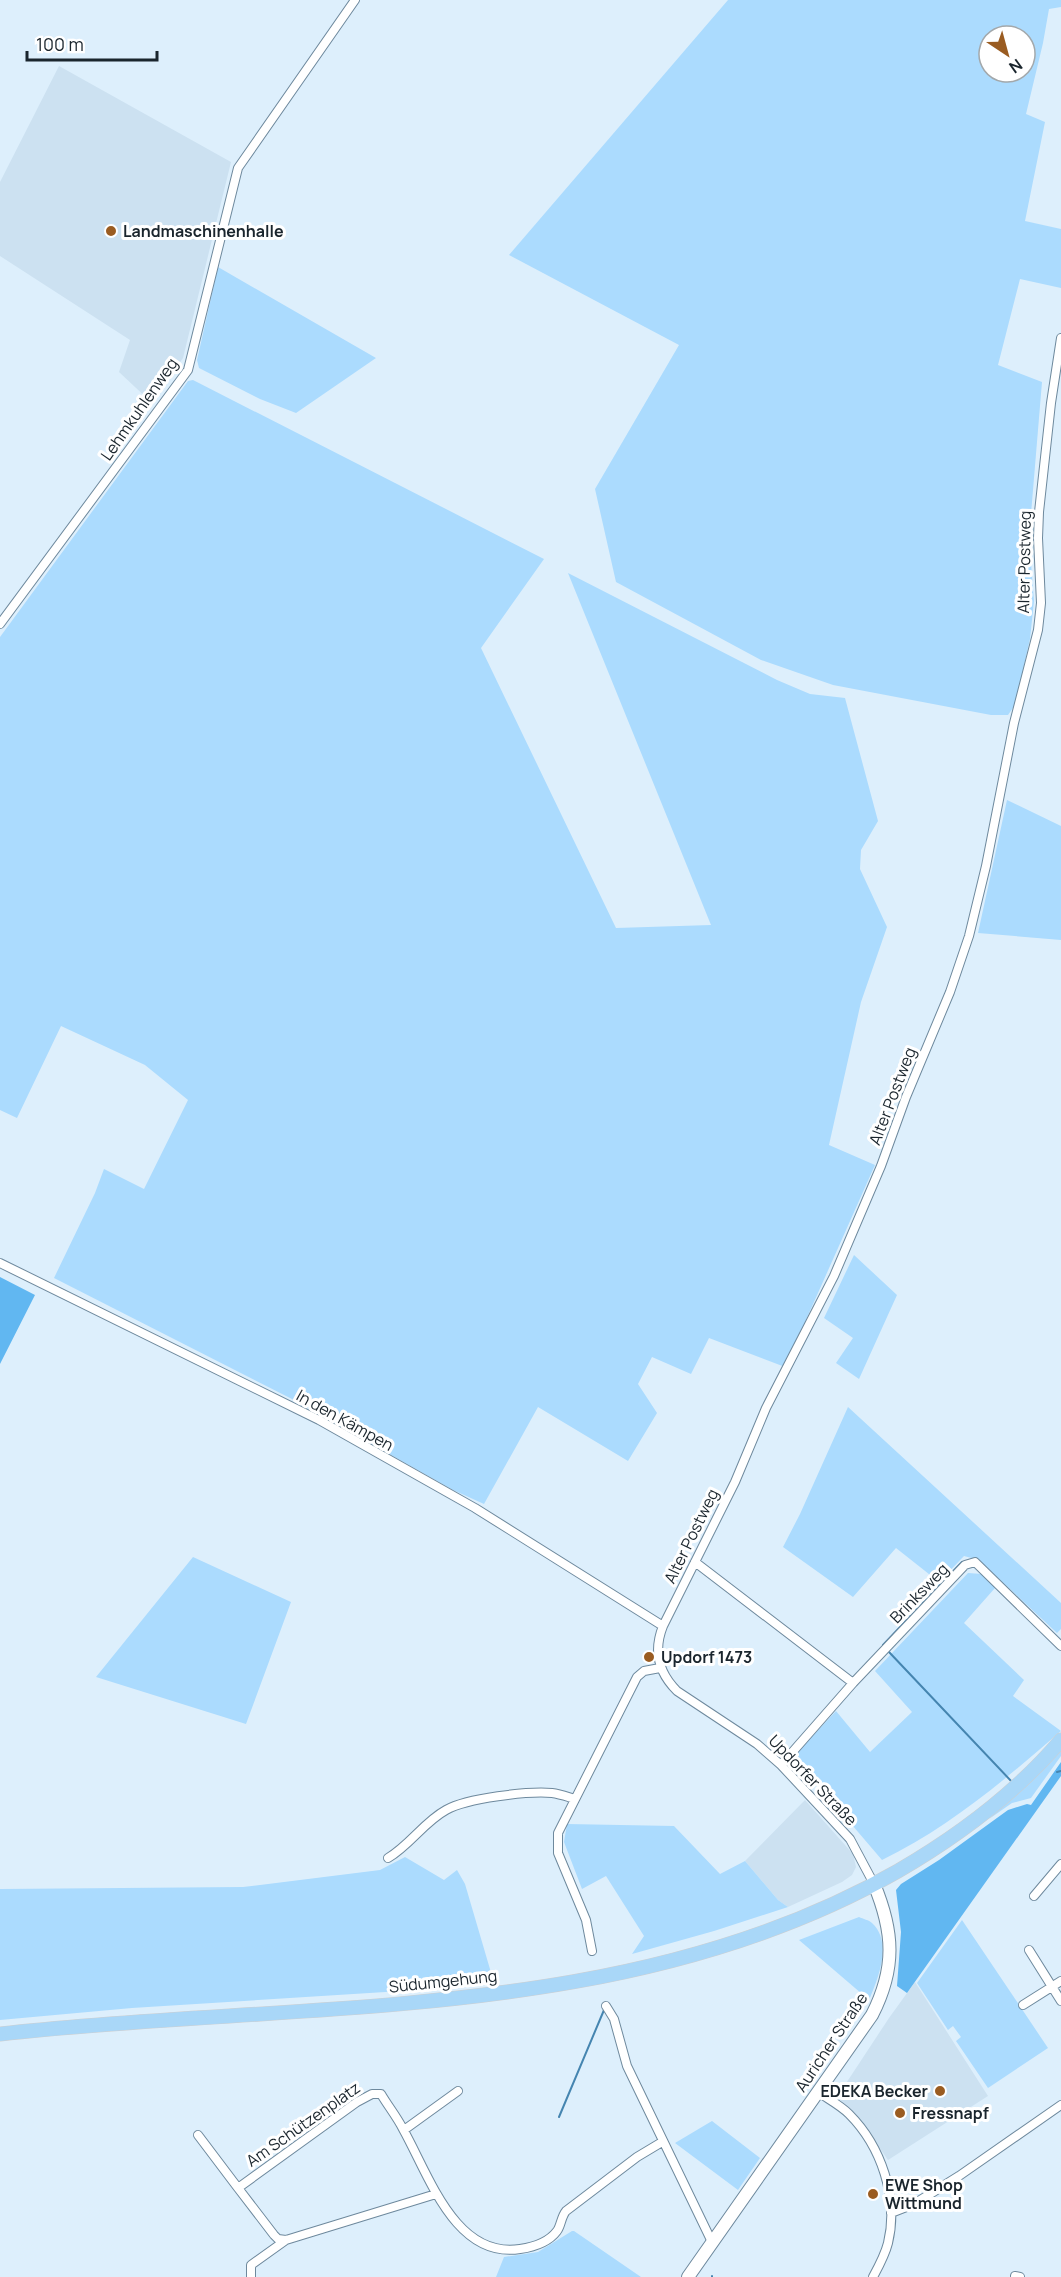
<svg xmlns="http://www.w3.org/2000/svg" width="1061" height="2277" font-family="Manrope,sans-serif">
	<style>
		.built { fill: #cce1f1 }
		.green { fill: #abdbfe; fill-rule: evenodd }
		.forest { fill: #61b7f1 }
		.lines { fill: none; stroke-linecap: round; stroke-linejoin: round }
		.stream { stroke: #4585b0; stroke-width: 2 }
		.street-casing { stroke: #6e899d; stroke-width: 10 }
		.secondary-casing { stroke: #6e899d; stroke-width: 14 }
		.primary-casing { stroke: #cdcfd1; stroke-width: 15 }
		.street { stroke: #fff; stroke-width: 8 }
		.secondary { stroke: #fff; stroke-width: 12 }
		.primary { stroke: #a9d7f8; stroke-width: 14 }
		.poi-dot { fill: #9a5c21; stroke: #fff; stroke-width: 2 }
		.labels { text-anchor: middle; stroke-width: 6; stroke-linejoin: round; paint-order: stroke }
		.poi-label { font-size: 16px; font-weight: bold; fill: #1a252d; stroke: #fff; text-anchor: start }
		.street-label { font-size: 16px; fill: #1a252d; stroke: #fff }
	</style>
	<rect width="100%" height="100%" fill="#ddeffc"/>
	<path class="built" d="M59,66L231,162L183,358L151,402L119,372L130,340L0,256V182Z
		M805,1800L853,1854L856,1867L852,1875L842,1882L788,1907L778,1900L745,1861Z
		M915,1982L988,2096L888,2160L858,2117L837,2097L889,2018Z"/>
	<path class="green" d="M728,0H1061V7L1049,9L1043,43L1026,114L1045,122L1025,221L1061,229V288L1020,279L998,365L1042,382L1029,538L1034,601L1030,639L1015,705L1008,715H991L833,685L761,660L616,582L595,489L679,345L509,255ZM989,36H1025V72H989Z
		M218,267L376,358L296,413L260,399L199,368L197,360Z
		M193,380L544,559L481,648L616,928L711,925L568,573L777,680L810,694L845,698L878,821L861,850L860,869L887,927L861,1002L829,1145L875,1165L785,1367L709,1338L691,1374L652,1357L638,1384L657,1413L628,1461L538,1407L484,1504L453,1490L292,1399L54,1278L95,1193L104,1169L144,1189L188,1100L145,1065L61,1026L17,1118L0,1110V637L188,381Z
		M1007,800L1061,826V940L978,933Z
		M854,1255L897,1295L859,1379L836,1363L853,1338L824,1318Z
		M848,1407L1061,1603V1629L1057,1633L979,1560L964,1556L939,1582L896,1548L853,1597L783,1547L800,1514Z
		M193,1557L291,1602L246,1724L96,1677Z
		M968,1573L982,1574L995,1588L964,1623L1024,1680L1013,1696L1061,1731C1006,1779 948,1828 882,1860L817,1784L791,1759L836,1711L870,1752L912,1712L875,1671Z
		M1061,1748V1756L1031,1798L1012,1803L989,1819Z
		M567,1824L674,1826L720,1874L745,1861L778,1900L788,1907L714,1931L632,1954L644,1936L606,1876L582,1889L564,1842Z
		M405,1857L444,1880L457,1870L465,1884L492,1976L449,1988L132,2008L0,2020V1889L243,1887L380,1870Z
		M859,1917C863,1919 869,1920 872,1923C893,1942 878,1979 869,2000L799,1940Z
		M962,1920L1048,2048L988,2088L956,2041L961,2037L953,2026L948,2030L917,1983Z
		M712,2121L760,2158L738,2190L675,2143Z
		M572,2231H574L641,2277H496L504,2257L538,2252Z"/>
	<path class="forest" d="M0,1277L35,1295L0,1364Z
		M1061,1762V1776L907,1993L897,1986L901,1932L896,1890L901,1884L939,1860L1008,1810L1027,1804L1031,1805Z"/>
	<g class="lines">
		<path class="stream" d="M883,1645L962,1562
			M889,1652L1013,1783
			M1057,1772L1061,1771
			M559,2117L604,2010
			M712,2277V2276"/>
		<g class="street-casing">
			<path id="street" d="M0,624L188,370L238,168L355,0
				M0,1263L319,1420L475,1508L663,1626
				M695,1562L853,1683
				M781,1765L853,1683L965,1565L975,1562L1061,1646
				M388,1858C410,1845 424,1822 446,1810C467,1798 528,1791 552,1793C560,1794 568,1797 575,1799
				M874,1884L850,1839L781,1765L757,1744L677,1691C658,1672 653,1651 663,1626L735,1482L766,1408L834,1276L881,1166L906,1097L950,992L969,936L986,866L1014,723L1038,630L1041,603L1038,538L1039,512L1051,403L1061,338
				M1034,1896L1061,1864
				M1029,1950L1061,2001
				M592,1951L586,1920L558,1853V1833L637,1677L644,1671L660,1668
				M1023,2005L1061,1981
				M606,2006L614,2019L627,2066L712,2242
				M818,2092C828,2099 840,2105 849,2114C881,2146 899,2198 888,2243C885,2255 879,2266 873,2277
				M404,2130L458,2091
				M198,2135L238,2188
				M436,2194L286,2240L278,2239L274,2235L238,2188L357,2102L372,2094H381C388,2106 397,2117 403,2129C429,2175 455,2259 520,2249C534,2247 548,2243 557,2231C561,2226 561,2217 566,2211L637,2157L662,2142
				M891,2213L914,2204L959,2176L1061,2105
				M1015,2276L1020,2277
				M251,2277V2265L286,2240"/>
		</g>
		<g class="secondary-casing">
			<path id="secondary" d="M688,2277L872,2015C896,1968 894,1932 874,1884"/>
		</g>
		<g class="primary-casing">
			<path id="primary" d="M0,2034C300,2000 627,2026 898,1871C960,1835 1015,1794 1061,1740"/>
		</g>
		<use href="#street" class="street"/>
		<use href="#secondary" class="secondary"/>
		<use href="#primary" class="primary"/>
	</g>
	<g class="poi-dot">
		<circle cx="111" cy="231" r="6"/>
		<circle cx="649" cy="1657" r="6"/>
		<circle cx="940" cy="2091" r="6"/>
		<circle cx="900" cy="2113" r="6"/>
		<circle cx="873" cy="2194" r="6"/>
	</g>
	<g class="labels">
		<g class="poi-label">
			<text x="123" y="237">Landmaschinenhalle</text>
			<text x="661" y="1663">Updorf 1473</text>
			<text x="928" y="2097" text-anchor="end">EDEKA Becker</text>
			<text x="912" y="2119">Fressnapf</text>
			<text x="885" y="2191">EWE Shop<tspan x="885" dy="18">Wittmund</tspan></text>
		</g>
		<g class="street-label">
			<text transform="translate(139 409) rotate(-55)" y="6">Lehmkuhlenweg</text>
			<text transform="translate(1024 562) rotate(-89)" y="6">Alter Postweg</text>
			<text transform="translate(892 1096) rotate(-69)" y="6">Alter Postweg</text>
			<text transform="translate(345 1420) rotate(29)" y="6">In den Kämpen</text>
			<text transform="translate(691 1536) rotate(-64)" y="6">Alter Postweg</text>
			<text transform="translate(919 1593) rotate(-46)" y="6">Brinksweg</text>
			<text transform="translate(813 1780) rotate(46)" y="6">Updorfer Straße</text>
			<text transform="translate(443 1981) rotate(-6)" y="6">Südumgehung</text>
			<text transform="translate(831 2042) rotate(-56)" y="6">Auricher Straße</text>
			<text transform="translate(303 2124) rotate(-35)" y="6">Am Schützenplatz</text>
		</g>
	</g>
	<g transform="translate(1007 54) rotate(144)"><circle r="28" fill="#ffffff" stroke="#a3a8ab" stroke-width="1.5"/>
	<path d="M0-4.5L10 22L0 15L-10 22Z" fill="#9a5c21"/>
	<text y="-9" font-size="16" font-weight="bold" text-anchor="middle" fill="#1a252d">N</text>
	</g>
	<path d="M27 51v9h130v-9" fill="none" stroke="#1a252d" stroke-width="3"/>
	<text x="36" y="51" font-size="18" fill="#1a252d" stroke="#ffffff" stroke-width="4.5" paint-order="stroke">100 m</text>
</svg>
